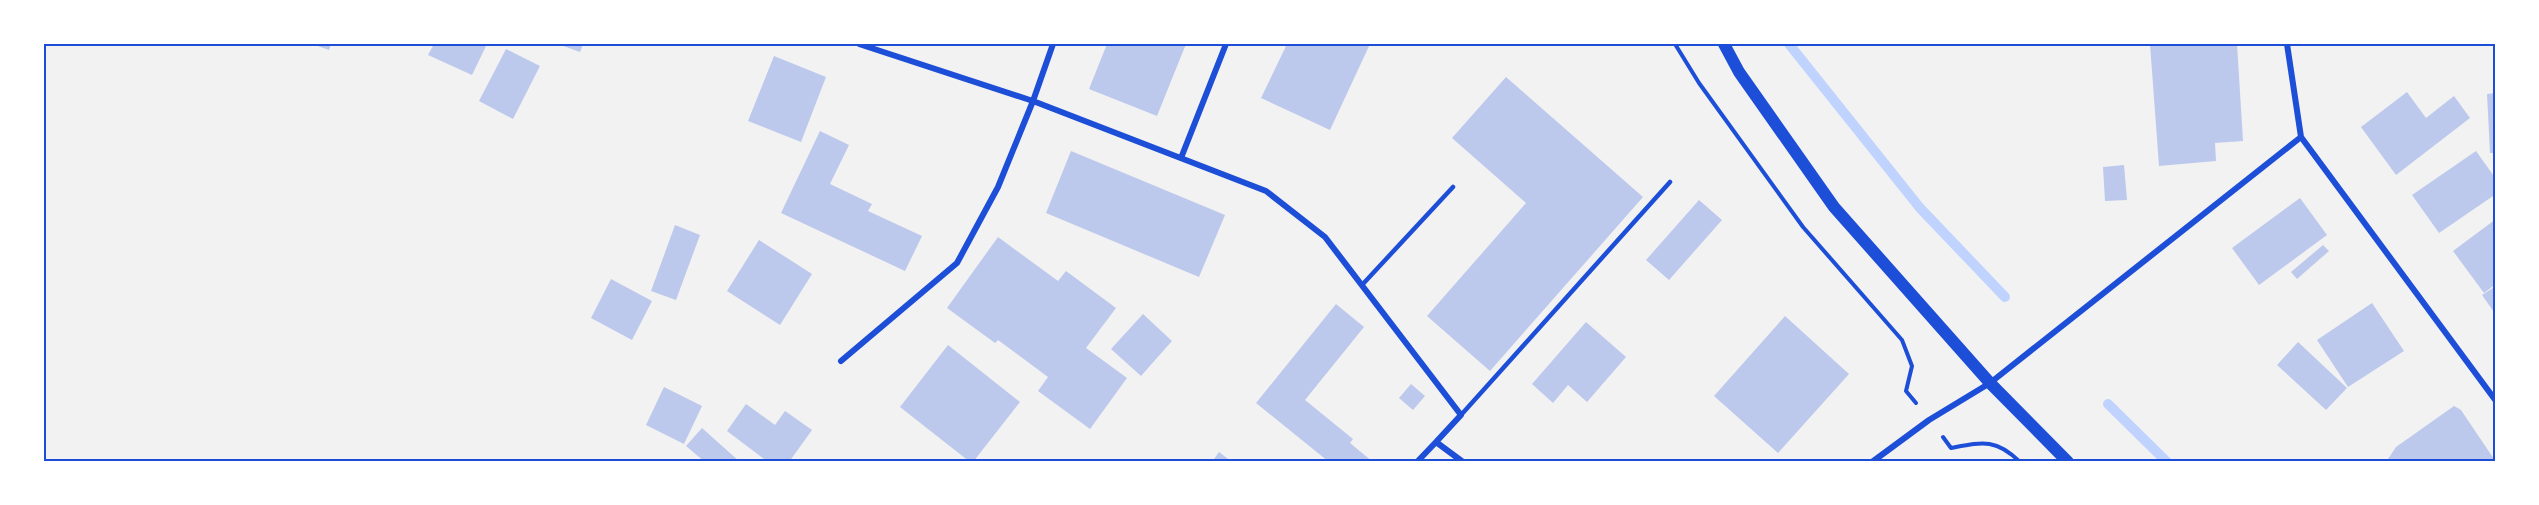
<svg xmlns="http://www.w3.org/2000/svg" width="2539" height="505" font-family="'Source Sans 3',sans-serif">
	<style>
		.lines { fill: none; stroke-linecap: round; stroke-linejoin: round }
		.stream { stroke: #bfd3fe; stroke-width: 10 }
		.building { fill: #bdc9ec }
		.path { stroke: #1d4ed8; stroke-width: 4 }
		.service { stroke: #1d4ed8; stroke-width: 4.5 }
		.minor { stroke: #1d4ed8; stroke-width: 6 }
		.secondary { stroke: #1d4ed8; stroke-width: 12 }
		.neatline { fill: none; stroke: #1d4ed8; stroke-width: 2 }
	</style>
	<rect width="100%" height="100%" fill="#f2f2f2"/>
	<g class="lines">
		<path class="stream" d="M1789,44L1920,208L2005,297
			M2108,404L2167,462"/>
	</g>
	<path class="building" d="M312,44H331L329,50Z
		M434,44H487L472,75L428,55Z
		M558,44H583L580,52Z
		M1107,44H1186L1157,116L1089,89Z
		M1287,44H1370L1330,130L1261,98Z
		M2150,44H2237L2243,141L2215,143L2216,161L2159,166Z
		M506,49L540,66L513,119L479,101Z
		M774,56L826,77L801,142L748,121Z
		M1506,77L1643,197L1490,371L1427,316L1526,203L1452,138Z
		M2407,92L2426,118L2454,96L2470,118L2396,175L2361,127Z
		M2496,93V153H2490L2487,94Z
		M820,131L849,145L830,184L872,204L868,211L922,236L905,271L781,213Z
		M1071,151L1225,215L1199,277L1046,213Z
		M2476,151L2496,179V194L2439,233L2412,195Z
		M2124,165L2127,200L2105,201L2103,167Z
		M2300,198L2327,235L2259,285L2232,248Z
		M1699,200L1722,220L1669,280L1646,260Z
		M2496,219V284L2484,293L2453,251Z
		M675,225L700,235L676,300L651,291Z
		M998,237L1058,281L1066,271L1116,308L1086,348L1127,378L1090,429L1038,391L1048,377L998,340L995,343L947,308Z
		M759,240L812,274L780,325L727,291Z
		M2323,245L2329,251L2297,279L2291,272Z
		M611,279L652,301L632,340L591,318Z
		M2496,286V315L2482,295Z
		M2372,303L2404,351L2348,387L2317,340Z
		M1336,304L1364,327L1305,400L1353,439L1350,443L1373,462H1329L1256,403Z
		M1143,314L1172,341L1141,376L1111,349Z
		M1785,316L1849,374L1778,453L1714,396Z
		M1586,322L1626,357L1587,402L1568,385L1553,403L1532,384Z
		M2298,342L2347,388L2326,410L2277,365Z
		M948,345L1020,402L973,462H970L900,407Z
		M1411,384L1425,396L1413,410L1399,398Z
		M664,387L702,406L684,444L646,425Z
		M746,404L775,425L785,411L812,430L789,462H768L727,431Z
		M2454,406L2461,410L2496,462H2386L2396,447Z
		M702,428L740,462H705L686,446Z
		M1219,452L1232,462H1212Z"/>
	<g class="lines">
		<path class="path" d="M1675,44L1699,83L1803,227L1902,340L1912,366L1906,391L1916,403
			M1943,437L1951,448C1982,442 1996,438 2020,462"/>
		<path class="service" d="M1362,285L1453,187
			M1461,415L1670,182"/>
		<path class="minor" d="M859,44L1033,101L1266,191L1325,237L1461,415L1436,442
			M2287,44L2301,137L2496,401
			M1181,158L1226,44
			M841,361L957,263L998,187L1033,101L1053,44
			M1417,462L1436,442L1463,462
			M1872,462L1929,420L1990,383L2301,137"/>
		<path class="secondary" d="M1724,44L1739,72L1834,207L1990,383L2068,462"/>
	</g>
	<rect width="2539" height="505" fill="none" stroke="#ffffff" stroke-width="90"/>
	<rect x="45" y="45" width="2449" height="415" class="neatline"/>
</svg>
